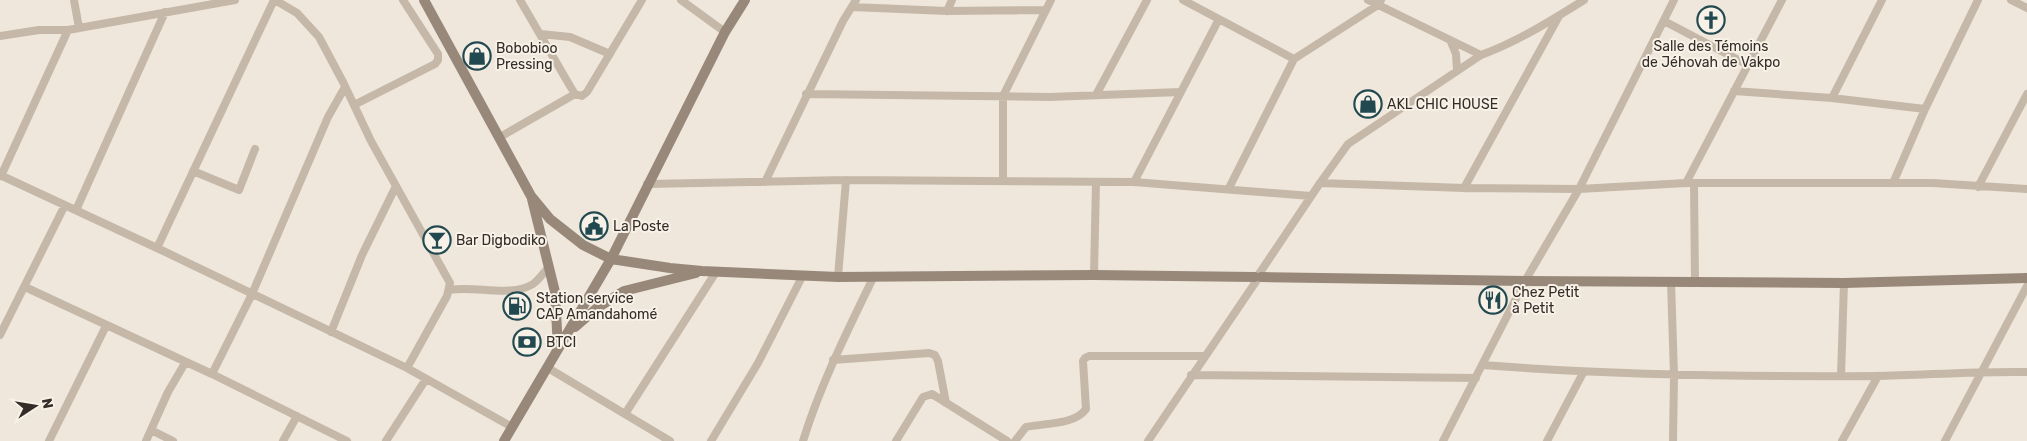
<svg xmlns="http://www.w3.org/2000/svg" width="2027" height="441" font-family="Rubik,sans-serif">
	<style>
		.lines { fill: none; stroke-linecap: round; stroke-linejoin: round }
		.street { stroke: #c5b8a8; stroke-width: 8 }
		.secondary { stroke: #98887a; stroke-width: 10 }
		.labels { text-anchor: middle; stroke-width: 4; stroke-linejoin: round; paint-order: stroke }
		.poi-label { font-size: 14px; fill: #332c27; stroke: #f7f1e7; text-anchor: start }
	</style>
	<rect width="100%" height="100%" fill="#efe7db"/>
	<g class="lines">
		<path class="street" d="M74,0L79,28
			M275,0L297,13L319,37L343,82L371,141L450,283L447,296L407,368
			M520,0L570,86L575,94L582,96L587,92L642,0
			M681,0L725,32
			M1183,0L1294,59
			M1368,0L1481,55
			M2011,0L2027,8
			M852,7L947,11L1046,10
			M947,11L952,0
			M1664,21L1748,65
			M541,34L570,37L610,54
			M0,36L39,30H68L235,0
			M1451,42L1456,54L1457,71
			M1734,91L1832,98L1925,109
			M806,94L1050,97L1180,92
			M1096,95L1147,0
			M1832,98L1882,0
			M354,105L435,64L438,60V54L403,0
			M500,137L575,94
			M193,171L239,190L255,149
			M0,175L157,248L407,368L512,427
			M1,176L68,30
			M1003,180V96L1051,0
			M765,182L843,21L856,0
			M1134,182L1219,19
			M1320,183L1464,188L1579,189L1686,183H1933L2027,189
			M1686,183L1782,0
			M1694,183L1695,282
			M1893,183L1925,109L1978,0
			M647,184L846,180L1134,182L1311,196
			M1978,187L2027,94
			M1229,188L1294,59L1378,5L1381,0
			M1464,188L1559,16
			M76,210L165,12
			M157,248L274,0
			M1259,274L1320,183L1348,144L1481,55C1517,42 1552,20 1584,0
			M1094,275L1096,182
			M838,277L846,180
			M1671,282L1674,375L1673,441
			M25,287L212,374L347,441
			M450,290C474,285 511,298 533,284C539,280 544,272 549,267
			M331,332L362,255L396,186
			M0,335L65,205
			M833,360L929,353L935,355L938,361L946,403
			M1482,365C1613,375 1744,377 1876,376C1926,375 1976,371 2027,372
			M548,368L670,441
			M212,374L252,294L328,117L345,87
			M1191,375L1476,378
			M1841,376L1844,283
			M625,414L716,272
			M151,430L173,441
			M49,441L106,326
			M146,441L168,392L185,363
			M283,441L297,416
			M386,441L426,379
			M711,441L758,363L803,275
			M803,441C821,383 848,330 874,276
			M896,441L923,397L932,394L1007,441
			M1015,441L1026,427C1044,423 1075,425 1086,409L1083,361L1085,358L1089,356H1205
			M1148,441L1257,280
			M1443,441L1525,281L1579,189L1674,0
			M1547,441L1583,373
			M1842,441L1878,376
			M1945,441L2027,286"/>
		<path class="secondary" d="M424,0L531,196L550,219L583,245L611,259L670,268L702,271L838,277L1094,275L1255,277
			M532,199L555,292L558,349
			M1261,277L1525,281L1844,283L2027,278
			M575,327L597,308L624,291L696,273
			M504,441L611,259L725,32L745,0"/>
	</g>
	<defs>
		<g id="church-ring" transform="scale(1.4375)"><circle r="9.5" fill="#f7f1e7" stroke="#224950" stroke-width="1.5"/><path d="M-1.2-6h2.4v3.5h3.3v2.4h-3.3V6h-2.4V-.1h-3.3v-2.4h3.3Z" fill="#224950"/></g>
		<g id="shop-ring" transform="scale(1.4375)"><circle r="9.5" fill="#f7f1e7" stroke="#224950" stroke-width="1.5"/><path d="M-5-2.5h2.3a2.7 3.5 0 0 1 5.4 0H5L5.5 6h-11ZM-1.5-2.5h3a1.5 2.3 0 0 0-3 0Z" fill="#224950"/></g>
		<g id="civic-ring" transform="scale(1.4375)"><circle r="9.5" fill="#f7f1e7" stroke="#224950" stroke-width="1.5"/><path d="M-.6-6.5H3V-4.5H.6V-3L4-1V1h2V6H-6V1h2V-1L-.6-3ZM-1.2 2.5V6h2.4V2.5Z" fill="#224950"/></g>
		<g id="bar-ring" transform="scale(1.4375)"><circle r="9.5" fill="#f7f1e7" stroke="#224950" stroke-width="1.5"/><path d="M-6-5H6L.8 .8V4.5H3.5V6h-7V4.5H-.8V.8Z" fill="#224950"/></g>
		<g id="restaurant-ring" transform="scale(1.4375)"><circle r="9.5" fill="#f7f1e7" stroke="#224950" stroke-width="1.5"/><path d="M-5-6h1v4h1v-4h1v4h1v-4h1v5L-1.5 .5V6h-2V.5L-5-1ZM5-6V6H3V1.5H1.5Q1.5-4 5-6Z" fill="#224950"/></g>
		<g id="fuel-ring" transform="scale(1.4375)"><circle r="9.5" fill="#f7f1e7" stroke="#224950" stroke-width="1.5"/><path d="M-5.5-6h7V0h2V4h1.3V-2.5L3-4.5l.8-.8L6-3V5H2.5V1h-1V6h-7ZM-4.2-4.7v3.2H.2V-4.7Z" fill="#224950"/></g>
		<g id="bank-ring" transform="scale(1.4375)"><circle r="9.5" fill="#f7f1e7" stroke="#224950" stroke-width="1.5"/><path d="M-6-4H6V4H-6ZM0-2.3a2.3 2.3 0 1 0 0 4.6a2.3 2.3 0 1 0 0-4.6Z" fill="#224950"/></g>
	</defs>
	<g fill-rule="evenodd">
		<use href="#church-ring" x="1711" y="20"/>
		<use href="#shop-ring" x="477" y="56"/>
		<use href="#shop-ring" x="1368" y="104"/>
		<use href="#civic-ring" x="594" y="226"/>
		<use href="#bar-ring" x="437" y="240"/>
		<use href="#restaurant-ring" x="1493" y="300"/>
		<use href="#fuel-ring" x="517" y="306"/>
		<use href="#bank-ring" x="527" y="342"/>
	</g>
	<g class="labels">
		<g class="poi-label">
			<text x="1711" y="51" text-anchor="middle">Salle des Témoins<tspan x="1711" dy="16">de Jéhovah de Vakpo</tspan></text>
			<text x="496" y="53">Bobobioo<tspan x="496" dy="16">Pressing</tspan></text>
			<text x="1387" y="109">AKL CHIC HOUSE</text>
			<text x="613" y="231">La Poste</text>
			<text x="456" y="245">Bar Digbodiko</text>
			<text x="1512" y="297">Chez Petit<tspan x="1512" dy="16">à Petit</tspan></text>
			<text x="536" y="303">Station service<tspan x="536" dy="16">CAP Amandahomé</tspan></text>
			<text x="546" y="347">BTCI</text>
		</g>
	</g>
	<g transform="translate(35 406) rotate(78)" stroke="#f7f1e7" stroke-width="4" paint-order="stroke">
	<path d="M0-4L9 19L0 12L-9 19Z" fill="#332c27"/>
	<text y="-8" font-size="14" font-weight="bold" text-anchor="middle" fill="#332c27">N</text>
	</g>
</svg>
